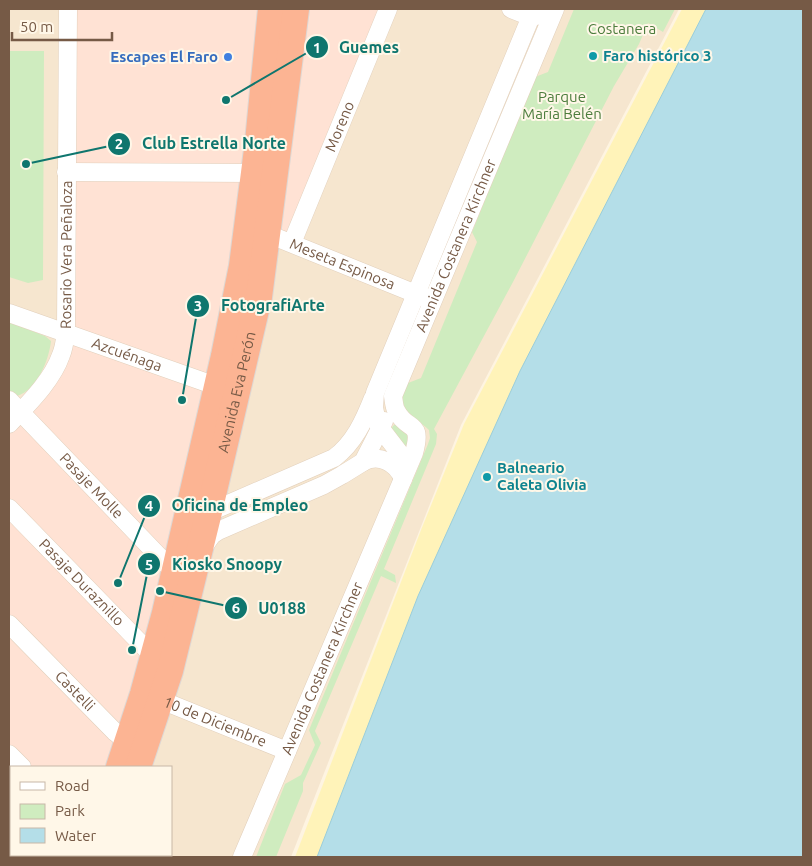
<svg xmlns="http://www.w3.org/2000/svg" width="812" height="866" font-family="Ubuntu,sans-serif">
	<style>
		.residential { fill: #f6e6cf; fill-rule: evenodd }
		.commercial { fill: #ffe2d4 }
		.green { fill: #cfecbf }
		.sand { fill: #fff3b9 }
		.water { fill: #b4dee8; stroke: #9acdda }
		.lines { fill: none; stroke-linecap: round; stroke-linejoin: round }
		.minor-casing { stroke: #e2d0bc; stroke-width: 19 }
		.highway-casing { stroke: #ded7d3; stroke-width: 28 }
		.minor { stroke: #fff; stroke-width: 18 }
		.highway { stroke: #fcb493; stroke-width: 26 }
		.culture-dot { fill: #0f9aa8; stroke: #fff7e8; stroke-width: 2 }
		.shop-dot { fill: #3f7fe0; stroke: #fff7e8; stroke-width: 2 }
		.labels { text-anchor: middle; stroke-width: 4; stroke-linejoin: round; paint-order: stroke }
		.park-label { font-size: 15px; fill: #4d7d3d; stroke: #fff7e8 }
		.culture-label { font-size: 15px; font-weight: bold; fill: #0d838f; stroke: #fff7e8; text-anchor: start }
		.shop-label { font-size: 15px; font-weight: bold; fill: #366cbe; stroke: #fff7e8; text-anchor: end }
		.street-label { font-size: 15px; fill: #765a46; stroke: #fff7e8 }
		.leader { fill: none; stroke: #0f766e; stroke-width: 2 }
		.callout-dot { fill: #0f766e; stroke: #fff7e8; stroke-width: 2 }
		.mark-label { font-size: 15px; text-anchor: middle; font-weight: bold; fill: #fff }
		.callout-label { font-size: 16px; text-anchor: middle; font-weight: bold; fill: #0f766e; stroke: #fff7e8; stroke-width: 4; stroke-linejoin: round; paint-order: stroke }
	</style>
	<rect width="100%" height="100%" fill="#fef4e1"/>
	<path class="residential" d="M9,9H679L461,425L291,857H9ZM11,767H171V855H11Z"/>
	<path class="commercial" d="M68,9H388L292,243L269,233L138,767H11V855H108L107,857H9V424L62,354Z"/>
	<path class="green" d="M574,9H675L663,32L648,23L639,44L614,86L513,282L434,429L437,434L436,444L384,569L395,575L396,583L381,576L315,731L321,743L303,783V791L276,857H256L285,784L301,775L315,745L309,730L428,444L430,438L429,430C410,412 393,411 408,383L421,378L477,242L472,232L535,77L548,72Z
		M9,51H44L43,280L28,283L9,277Z
		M9,322L45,336L51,341C49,360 37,390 17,396L9,392Z
		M394,425H399L405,427L409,440L405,449L389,431Z"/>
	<path class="sand" d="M682,9H774L380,857H295L421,530L464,424Z"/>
	<path class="water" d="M706,9H803V857H317L418,596L520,371Z"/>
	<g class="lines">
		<g class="minor-casing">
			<g id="minor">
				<path d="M511,9L531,17L541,15"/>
				<path d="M66,172L254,173"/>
				<path id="s1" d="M258,230L426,298"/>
				<path id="s2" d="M292,243L388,9"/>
				<path id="s3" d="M9,313L216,386"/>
				<path id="s4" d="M9,400L174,572"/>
				<path id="s5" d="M9,424C28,404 52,381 61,355C64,348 65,340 66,332L68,9"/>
				<path d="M363,462C379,453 397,463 403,479"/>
				<path d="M403,476L401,455L381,429L377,422L374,408L375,393L534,9"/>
				<path id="s6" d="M9,508L153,656"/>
				<path d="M203,515L334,458C354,443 364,421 373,398"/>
				<path d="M202,549L212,535L218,531L324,485L342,475L363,462L384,421"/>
				<path id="s7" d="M9,624L115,732L135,748"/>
				<path id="s8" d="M151,696L287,751"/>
				<path d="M9,754L22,767"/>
				<path id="s9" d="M242,857L414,453C423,420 408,432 397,412C394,408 394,402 393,396L555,9"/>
			</g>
		</g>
		<g class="highway-casing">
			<g id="highway">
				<path d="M119,767L143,694L165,613L224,356L242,266L258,142L271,9"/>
				<path id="s10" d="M138,767L170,671L209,512L259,297L296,9"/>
				<path d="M88,857L89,855"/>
				<path d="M107,857L108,855"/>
			</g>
		</g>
		<use href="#minor" class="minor"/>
		<use href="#highway" class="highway"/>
	</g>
	<g class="culture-dot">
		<circle cx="593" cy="56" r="5"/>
		<circle cx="487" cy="477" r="5"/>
	</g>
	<circle class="shop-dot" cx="228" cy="57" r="5"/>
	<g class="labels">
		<g class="park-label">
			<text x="622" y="34">Costanera</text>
			<text x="562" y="102">Parque<tspan x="562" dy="17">María Belén</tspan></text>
		</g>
		<g class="culture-label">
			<text x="603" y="61">Faro histórico 3</text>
			<text x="497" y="473">Balneario<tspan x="497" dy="17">Caleta Olivia</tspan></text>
		</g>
		<g class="shop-label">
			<text x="218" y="62">Escapes El Faro</text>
		</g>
		<g class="street-label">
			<text dy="5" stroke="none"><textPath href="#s2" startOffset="126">Moreno</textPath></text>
			<text dy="5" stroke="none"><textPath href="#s9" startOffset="668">Avenida Costanera Kirchner</textPath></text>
			<text dy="5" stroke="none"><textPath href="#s5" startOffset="188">Rosario Vera Peñaloza</textPath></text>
			<text dy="5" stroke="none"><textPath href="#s1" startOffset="91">Meseta Espinosa</textPath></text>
			<text dy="5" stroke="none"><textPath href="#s3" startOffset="125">Azcuénaga</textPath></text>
			<text dy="5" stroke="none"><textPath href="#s10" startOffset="388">Avenida Eva Perón</textPath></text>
			<text dy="5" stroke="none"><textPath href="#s4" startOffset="119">Pasaje Molle</textPath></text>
			<text dy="5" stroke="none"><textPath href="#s6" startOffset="104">Pasaje Duraznillo</textPath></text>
			<text dy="5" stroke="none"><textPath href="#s9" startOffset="205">Avenida Costanera Kirchner</textPath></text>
			<text dy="5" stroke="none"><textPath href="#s7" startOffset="94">Castelli</textPath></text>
			<text dy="5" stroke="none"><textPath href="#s8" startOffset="69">10 de Diciembre</textPath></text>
		</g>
	</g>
	<path class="leader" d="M226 100L317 47M26 164L119 144M182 400L198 306M118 583L149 506M132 650L149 564M160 591L236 608"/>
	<g class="callout-dot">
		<circle cx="226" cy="100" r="5"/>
		<circle cx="26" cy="164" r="5"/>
		<circle cx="182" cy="400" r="5"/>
		<circle cx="118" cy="583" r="5"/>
		<circle cx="132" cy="650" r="5"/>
		<circle cx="160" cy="591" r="5"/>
		<circle cx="317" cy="47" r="12"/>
		<circle cx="119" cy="144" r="12"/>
		<circle cx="198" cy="306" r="12"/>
		<circle cx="149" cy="506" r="12"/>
		<circle cx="149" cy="564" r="12"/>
		<circle cx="236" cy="608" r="12"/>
	</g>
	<g class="mark-label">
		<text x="317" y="53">1</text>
		<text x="119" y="149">2</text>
		<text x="198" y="311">3</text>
		<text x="149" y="511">4</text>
		<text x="149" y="570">5</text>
		<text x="236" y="613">6</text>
	</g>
	<g class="callout-label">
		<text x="369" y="53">Guemes</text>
		<text x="214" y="149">Club Estrella Norte</text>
		<text x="273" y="311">FotografiArte</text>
		<text x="240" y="511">Oficina de Empleo</text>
		<text x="227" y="570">Kiosko Snoopy</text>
		<text x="282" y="614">U0188</text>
	</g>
	<rect width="812" height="866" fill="none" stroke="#765a46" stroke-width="20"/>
	<rect x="10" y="766" width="162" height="90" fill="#fff7e8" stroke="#c8b8a7"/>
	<rect x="20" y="782" width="25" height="8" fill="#ffffff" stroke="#c8b8a7"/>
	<text x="55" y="791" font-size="15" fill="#765a46">Road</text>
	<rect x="20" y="804" width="25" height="15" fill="#cfecbf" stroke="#c8b8a7"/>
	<text x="55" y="816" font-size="15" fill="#765a46">Park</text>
	<rect x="20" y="828" width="25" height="15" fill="#b4dee8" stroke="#c8b8a7"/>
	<text x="55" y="841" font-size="15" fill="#765a46">Water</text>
	<path d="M12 32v8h100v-8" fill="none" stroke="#765a46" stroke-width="2.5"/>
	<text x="20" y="32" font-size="15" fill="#765a46" stroke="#fff7e8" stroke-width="4" paint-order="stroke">50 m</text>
</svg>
